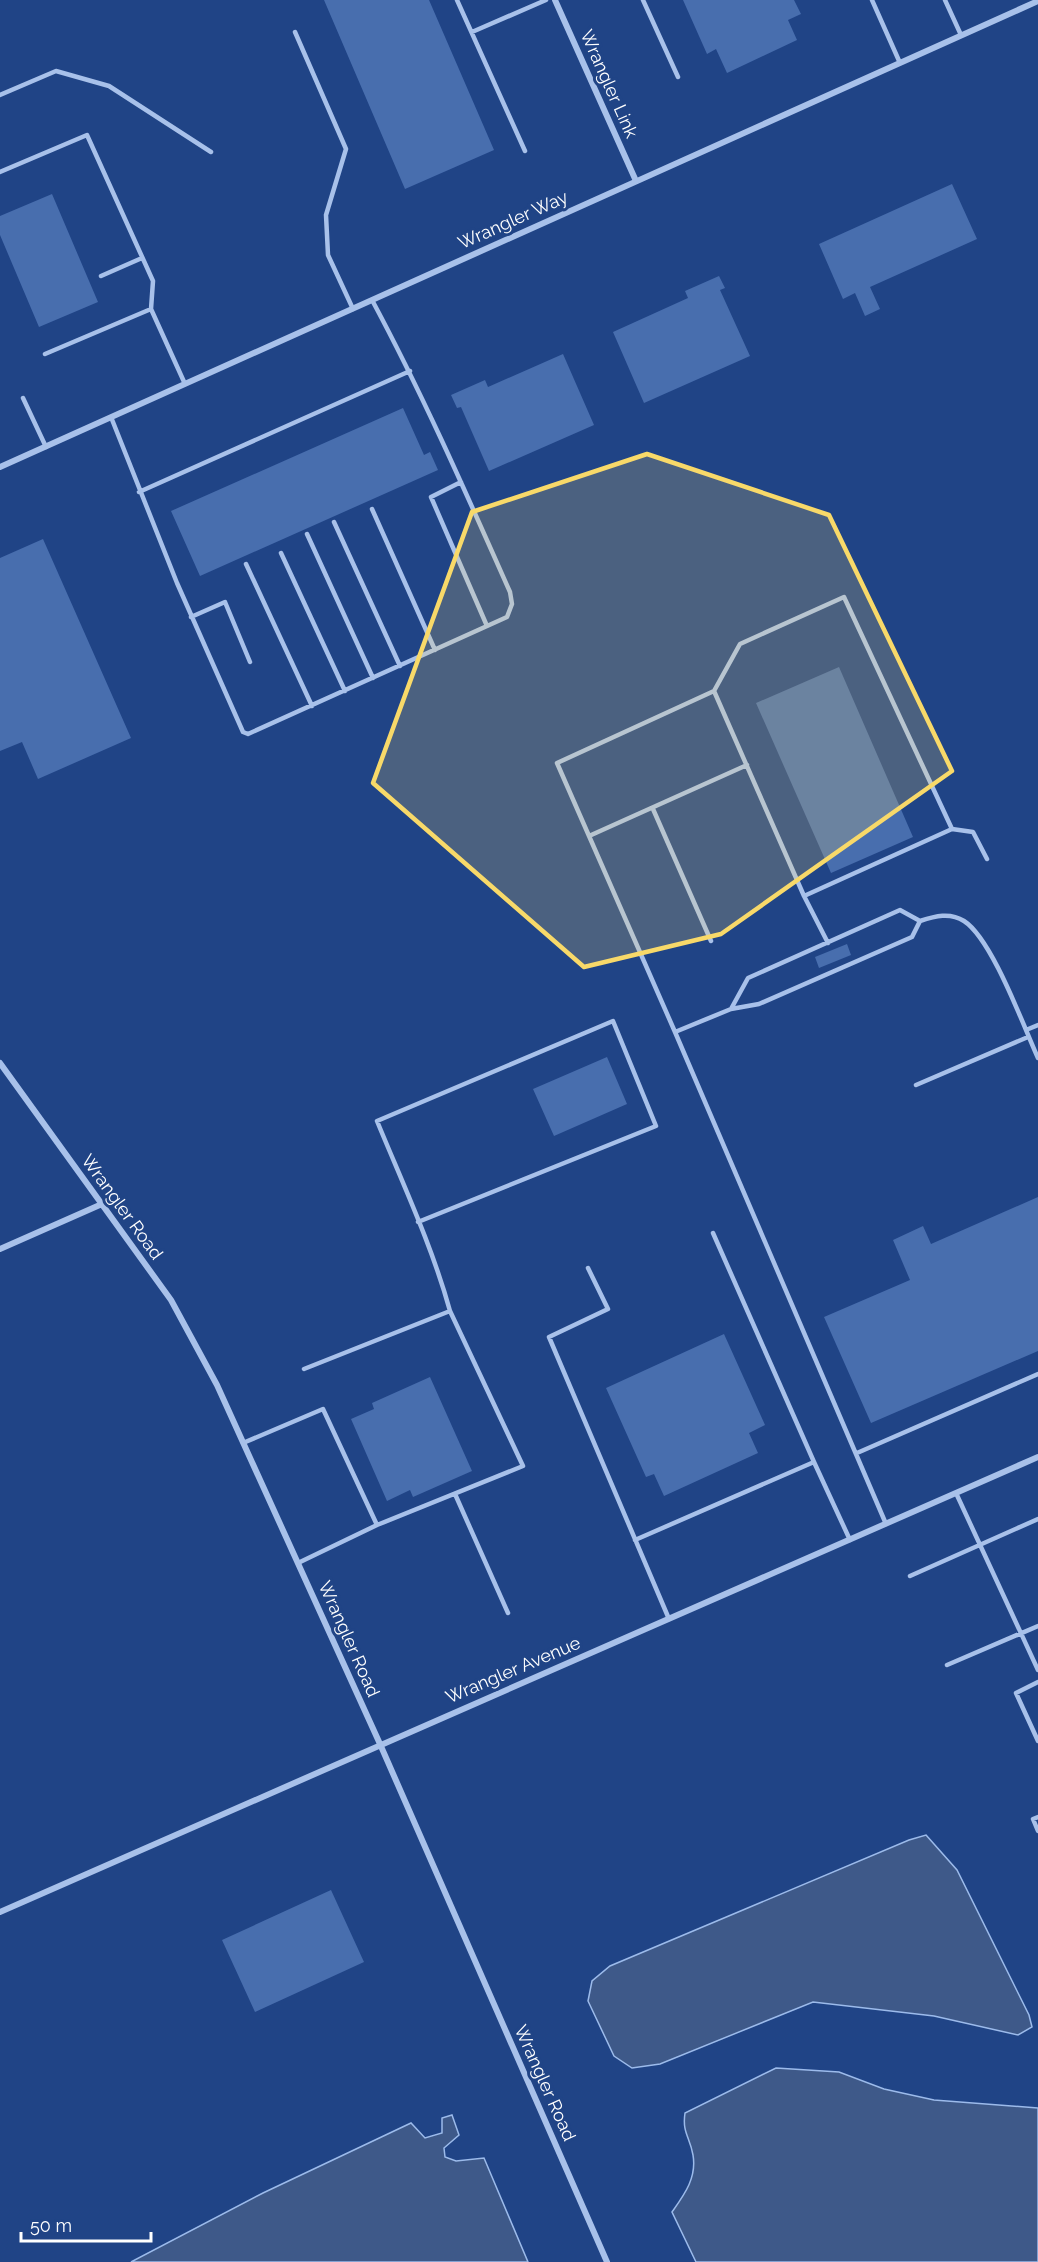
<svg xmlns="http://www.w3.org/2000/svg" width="1038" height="2262" font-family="Raleway,sans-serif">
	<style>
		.water { fill: #3e5989; stroke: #9cbbeb; stroke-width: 1.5 }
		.building { fill: #486eae }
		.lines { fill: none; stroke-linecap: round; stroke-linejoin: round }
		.lane { stroke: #a8c1ea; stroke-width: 4.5 }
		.street { stroke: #a8c1ea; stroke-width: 6 }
		.marked { fill: #f8d969; fill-opacity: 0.2; stroke: #f8d969; stroke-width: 4.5; stroke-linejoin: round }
		.labels { text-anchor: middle; stroke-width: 6; stroke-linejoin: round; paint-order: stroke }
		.street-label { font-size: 18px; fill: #fff; stroke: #204486 }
	</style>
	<rect width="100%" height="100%" fill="#204486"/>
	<path class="water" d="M926,1835L957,1870L1029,2015L1032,2027L1018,2035L934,2016L813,2002L660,2064L632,2068L614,2056L588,2001L592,1981L610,1966L909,1840Z
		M776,2068L839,2072L884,2089L934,2100L1038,2108V2262H696L672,2212C684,2195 697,2178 693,2155C690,2137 682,2133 685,2113Z
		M452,2115L459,2135L444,2148L445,2157L456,2161L484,2158L528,2262H131L263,2193L411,2123L425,2138L442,2133V2118Z"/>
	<path class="building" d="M324,0H429L494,150L405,189Z
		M683,0H794L801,14L788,20L797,40L727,73L716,49L707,54Z
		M952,184L977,239L870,287L880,309L865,316L855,293L843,299L819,244Z
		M52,194L98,302L39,327L0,235V216Z
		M719,276L725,288L720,290L750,356L644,403L613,332L688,298L685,291Z
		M563,354L594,425L489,471L461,407L457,408L451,395L485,380L488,387Z
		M403,408L424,455L430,452L438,470L200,576L171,511Z
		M43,539L131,738L38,779L22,742L0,751V558Z
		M839,667L913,837L831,873L756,703Z
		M847,944L851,955L819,968L815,957Z
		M607,1057L627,1104L554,1136L533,1089Z
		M1038,1197V1351L871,1423L824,1317L910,1280L893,1240L923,1226L931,1244Z
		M724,1334L765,1425L749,1433L758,1453L664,1496L654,1474L646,1477L606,1388Z
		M430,1377L472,1471L413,1497L410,1490L387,1501L351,1419L374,1409L372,1403Z
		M331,1890L364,1962L255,2012L222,1940Z"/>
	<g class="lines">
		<path class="lane" d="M457,0L525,151
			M643,0L678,77
			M872,0L900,63
			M945,0L961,35
			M295,32L346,149L326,215L328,255L353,309
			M472,32L546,0
			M0,95L56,71L109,86L211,152
			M0,172L87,135L153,281L151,309L185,384
			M101,276L142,258
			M45,354L151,309
			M23,398L46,447
			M111,417L177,583L243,732L248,734L507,617L512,604L510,592C466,493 423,395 372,300
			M461,482L431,497L487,626
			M139,492L410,371
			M372,509L435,650
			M334,522L400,666
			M307,534L373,678
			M281,553L345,691
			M246,564L312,706
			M191,617L225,602L250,662
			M653,809L711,941
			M589,836L747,765
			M804,896L952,829
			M828,943L804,896L714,691L740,644L844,597L952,829L973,832L987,859
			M731,1009L748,978L900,910L920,921
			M1026,1030L1038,1025
			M675,1032L557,763L714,691
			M916,1085L1028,1037
			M418,1222L656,1126L613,1021L377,1121C403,1184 432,1246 450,1311
			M713,1233L814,1462
			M588,1268L608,1309L549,1337L669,1619
			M304,1369L450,1311L523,1466L377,1525
			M243,1443L323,1409L377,1525L298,1563
			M857,1453L1038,1374
			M956,1493L1038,1670
			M455,1494L508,1613
			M886,1524L675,1032L731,1009L759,1004L912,937L920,921C935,916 950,912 964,921C992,939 1023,1025 1038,1058
			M635,1540L814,1462L850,1540
			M910,1576L1038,1519
			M947,1665L1038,1626
			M1038,1682L1016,1693L1038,1741
			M1038,1817L1033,1819L1038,1831"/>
		<path class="street" d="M555,0L636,181
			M0,467L1038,1
			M0,1063L171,1300L217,1385L380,1744L607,2262
			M0,1249L102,1204
			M0,1912L1038,1457"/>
	</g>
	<path class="marked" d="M647,454L829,515L952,771L721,934L584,967L373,783L472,512Z"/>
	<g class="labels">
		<g class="street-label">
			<text transform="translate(609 84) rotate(66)" y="6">Wrangler Link</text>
			<text transform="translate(513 220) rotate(-24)" y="6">Wrangler Way</text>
			<text transform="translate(122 1207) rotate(54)" y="6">Wrangler Road</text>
			<text transform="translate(349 1639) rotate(66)" y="6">Wrangler Road</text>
			<text transform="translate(513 1670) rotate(-23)" y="6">Wrangler Avenue</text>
			<text transform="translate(545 2083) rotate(66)" y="6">Wrangler Road</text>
		</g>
	</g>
	<path d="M21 2232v9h130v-9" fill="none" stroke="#ffffff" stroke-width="3"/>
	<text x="30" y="2232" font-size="18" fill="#ffffff" stroke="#204486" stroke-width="4.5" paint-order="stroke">50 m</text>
</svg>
